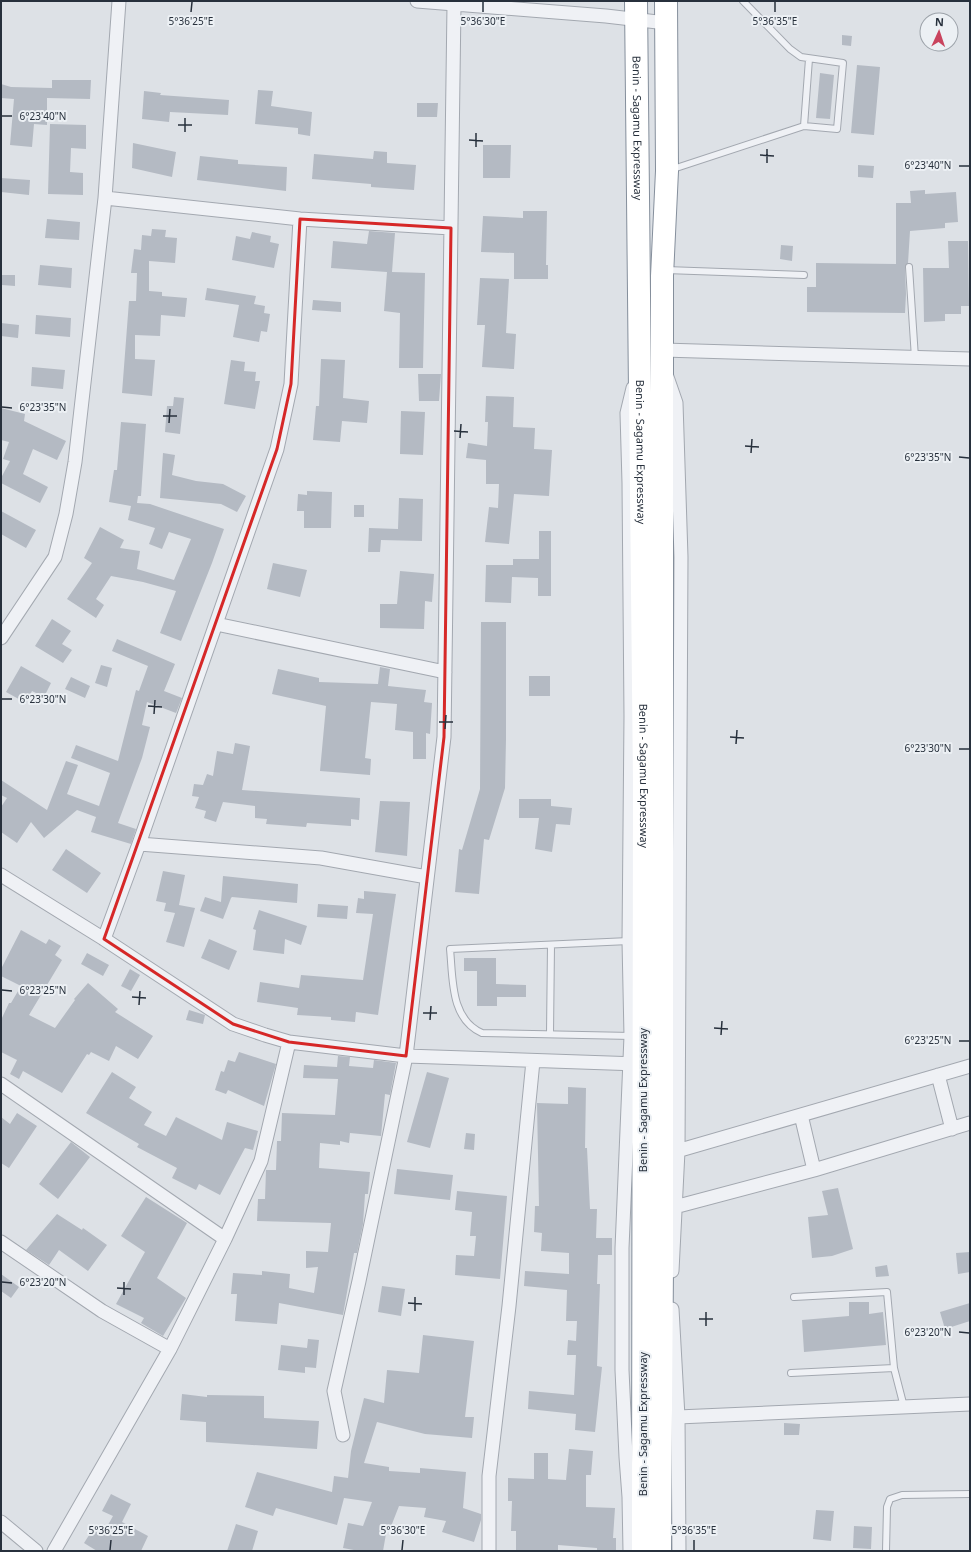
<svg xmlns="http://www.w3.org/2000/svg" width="971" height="1552" font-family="'Noto Sans',sans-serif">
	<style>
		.building { fill: #b4bac3 }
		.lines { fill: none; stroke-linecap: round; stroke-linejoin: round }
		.lane-casing { stroke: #a3a8b0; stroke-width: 8 }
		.street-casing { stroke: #a3a8b0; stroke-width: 15 }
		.highway-casing { stroke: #858f9c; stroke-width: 24 }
		.lane { stroke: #eff1f5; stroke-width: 6 }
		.street { stroke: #eff1f5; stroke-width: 13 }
		.highway { stroke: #fff; stroke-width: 22 }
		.marked { fill: none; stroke: #d62828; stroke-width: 3; stroke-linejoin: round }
		.ticks { fill: none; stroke: #27303c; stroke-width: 1.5 }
		.labels { text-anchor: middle; stroke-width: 4; stroke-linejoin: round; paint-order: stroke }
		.street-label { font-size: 11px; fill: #27303c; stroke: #ecf0f4 }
		.ticks-label { font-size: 10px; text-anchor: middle; fill: #27303c; stroke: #ecf0f4; stroke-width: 4; stroke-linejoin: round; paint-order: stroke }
	</style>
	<rect width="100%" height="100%" fill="#dde1e6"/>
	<path class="building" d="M842,35L852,36L851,46L842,45Z
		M857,65L880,67L874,135L851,133Z
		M820,73L834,75L830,119L816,118Z
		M52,80H91L90,99L47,98V125L34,124L32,147L10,145L14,99L1,98V84L11,87L52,88Z
		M258,90L273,91L271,106L312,112L310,136L298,134V128L255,124Z
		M144,91L161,93L160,95L229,100L228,115L170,112L169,122L142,119Z
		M417,103H438L437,117H417Z
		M50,124L86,125V149L71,148L70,172L83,173V195L48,194Z
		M133,143L176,152L172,177L132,168Z
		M483,145H511L510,178H483Z
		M374,151L387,152V163L416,165L414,190L371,187V184L312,179L314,154L373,159Z
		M200,156L238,160V164L287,167L286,191L197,180Z
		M858,165L874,166L873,178L858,177Z
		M1,178L30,180L29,195L1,192Z
		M925,190V194L956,192L958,222L945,223V228L910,231L908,263L905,267L906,294L905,313L807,312V287H816V263L896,264V203H911L910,191Z
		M523,211H547L546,265H548V279H514V253L481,252L483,216L523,218Z
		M47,219L80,222L79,240L45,238Z
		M152,229L166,230L165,237L177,238L175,263L149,261V291L162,292V296L187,298L185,317L161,315L160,336L135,335V359L155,360L152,396L122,393L129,301H136L137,273H131L134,249L141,250L142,235L151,236Z
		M369,231L395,233L392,272L425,273L423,368H399L400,313L384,311L387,272L331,268L333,241L367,244Z
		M252,232L271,236L270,242L279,244L274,268L232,260L236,236L250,239Z
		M948,241H968L969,306H961V314H945V321L924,322L923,268H949Z
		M781,245L793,246L792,261L780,259Z
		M40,265L72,268L71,288L38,285Z
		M2,275H15V286L2,285Z
		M480,278L509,279L506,333L516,334L514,369L482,367L485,325H477Z
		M207,288L256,296L254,304L265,306L264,313L270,314L267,332L261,331L259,342L233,337L239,305L205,300Z
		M313,300L341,302V312L312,310Z
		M36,315L71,318L70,337L35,334Z
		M1,323L19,325L18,338L1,336Z
		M321,359L345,360L343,398L369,401L367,423L342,421L340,442L313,440L316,406H319Z
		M231,360L245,362L244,371L256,372L255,381H260L255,409L224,404Z
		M32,367L65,370L63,389L31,386Z
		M418,374H441L439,401H419Z
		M486,396L514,397L513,427L535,428L534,449L552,450L549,496L514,494L509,544L485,542L489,507L498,508L499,484H486V460L466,458L468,443L487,446L488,422H485Z
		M174,397L184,398L180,434L165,432L167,406H173Z
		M1,408L25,414L24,421L66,441L57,460L33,449L23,474L48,487L40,503L1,483V478L10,461L3,459L9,442L1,440Z
		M401,411L425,412L423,455L400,454Z
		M121,422L146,424L141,496H138L137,503L150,504L224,529L212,563L181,641L160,633L176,591L143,582L111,576L96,599L104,605L96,618L67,599L92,563L84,558L100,527L124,540L120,548L140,551L137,569L174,580L191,539L169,532L162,549L149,544L155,528L128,520L131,506L109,502L114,470H117Z
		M163,453L175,455L172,475L196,481L223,484L246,496L237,512L221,504L160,498Z
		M307,491L332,492L331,528H304V511H297L298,494L307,495Z
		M399,498L423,499L422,541L381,540L380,552H368L369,528L398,529Z
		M354,505H364V517H354Z
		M1,511L36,530L26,548L1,534Z
		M539,531H551V596H538V578L512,577L511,603L485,602L486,565H513V559H539Z
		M273,563L307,570L300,597L267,589Z
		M400,571L434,574L432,602L425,601L424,629L380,628V604H397Z
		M52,619L71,631L62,644L72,650L63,663L35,646Z
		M481,622H506V739L505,788L489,840L484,839L479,894L455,892L459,849L462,850L480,789Z
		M117,639L175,664L164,691L182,698L176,713L147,702L142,725L150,727L142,758L118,823L136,829L131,844L91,832L96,817L77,810L44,838L31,822L17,843L1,832V807L7,798L1,795V780L47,810L66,761L78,765L67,794L99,806L110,773L71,758L76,745L118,761L136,690L139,691L148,666L112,651Z
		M101,665L112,668L107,687L95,683Z
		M21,666L51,683L44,697L32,691L26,703L6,692Z
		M380,667L390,669L388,686L426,690L424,702L432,703L430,734L426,733V759H413V732L395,730L397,704L371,702L365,758L371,759L370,775L320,771L326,706L272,694L278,669L319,678V682L378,684Z
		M529,676H550V696H529Z
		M71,677L90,686L85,698L65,689Z
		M235,743L250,746L242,790L360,798L359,820L351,819V826L307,823L306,827L266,824L267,819L255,818V806L223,802L216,822L204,818L206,811L195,808L199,797L192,796L194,784L203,785L207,774L213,776L217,751L233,754Z
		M519,799H551V806L572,808L570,825L556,824L552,852L535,849L539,818H519Z
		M380,801L410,802L407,856L375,852Z
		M66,849L101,873L87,893L52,870Z
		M163,871L185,875L179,905L195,908L184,947L166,942L175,913L164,911L166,903L156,901Z
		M223,876L298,884L297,903L232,897L231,898L223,919L200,911L205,897L221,902Z
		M364,891L396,894L378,1015L356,1012L355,1022L331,1020V1017L297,1015L298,1008L257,1002L260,982L299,988L301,975L363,980L373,914L356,913L358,898L364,899Z
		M318,904L348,906L347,919L317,917Z
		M259,910L307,926L301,945L285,939L284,954L253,950L256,930L253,929Z
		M21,930L46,944L49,939L61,946L55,955L62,960L29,1015L55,1028L75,1000L74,999L88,983L118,1009L115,1012L153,1036L138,1059L116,1046L109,1061L91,1052L89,1055L87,1054L62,1093L23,1071L19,1079L10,1074L17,1060L1,1052V1020L9,1003H11L21,986L1,976V969Z
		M209,939L237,951L229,970L201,958Z
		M87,953L109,965L103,976L81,964Z
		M464,958H496V984L526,985V997H497V1006H477V971H464Z
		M130,969L140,975L131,991L121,986Z
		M189,1010L205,1015L203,1024L186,1020Z
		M239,1052L276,1064L264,1106L228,1090L226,1094L215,1090L221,1071L224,1072L228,1060L235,1062Z
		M338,1056L350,1057L349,1066L373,1068L374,1060L396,1063L390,1095L385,1094L381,1136L350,1133L349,1143L340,1141V1145L320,1143L319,1168L370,1172L368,1194H365L363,1224L357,1253H354L343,1315L279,1303L277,1324L235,1321L237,1294H231L233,1273L262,1275V1271L290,1274L289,1288L314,1293L318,1267L306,1268V1251L328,1252L331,1223L257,1221L258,1199H265L266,1170H276L277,1141H281L282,1113L335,1115L338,1079L303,1078L304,1065L337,1067Z
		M112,1072L136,1087L129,1098L152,1112L144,1125L166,1136L176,1117L222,1140L227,1122L258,1131L253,1150L245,1148L220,1195L199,1184L196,1190L172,1178L177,1168L137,1147L139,1144L86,1113Z
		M427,1072L449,1078L430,1148L407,1142Z
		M568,1087L586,1088L585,1148H587L590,1209H597L596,1238H612V1255H598L597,1284H600L597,1366L602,1367L595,1432L575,1430L576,1414L528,1409L529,1391L574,1395L576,1355H567L568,1340L576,1341L577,1321H566L567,1290L524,1286L525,1271L569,1274V1253L541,1251L542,1233L534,1232L535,1206H539L537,1103L568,1104Z
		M17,1113L37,1126L9,1168L1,1163V1117L10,1124Z
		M466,1133L475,1134L474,1150L464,1149Z
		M71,1142L90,1157L58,1199L39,1184Z
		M397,1169L453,1175L450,1200L394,1194Z
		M838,1188L853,1249L832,1256L812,1258L808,1217L828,1215L822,1191Z
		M457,1191L507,1196L500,1279L455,1275L456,1255L474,1256L476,1236H470L472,1212L455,1210Z
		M146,1197L187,1223L157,1278L186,1298L163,1336L141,1323L144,1318L116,1304L145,1252L121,1236Z
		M57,1214L82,1230L83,1228L107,1245L88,1271L59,1250L49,1265L26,1250Z
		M970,1252V1272L958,1274L956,1253Z
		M887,1265L889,1276L876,1277L875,1267Z
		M1,1274L19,1287L11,1298L1,1291Z
		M382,1286L405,1289L401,1316L378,1312Z
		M849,1302H869V1314L883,1312L886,1345L804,1352L802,1320L849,1316Z
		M970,1303V1321L945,1329L940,1312Z
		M423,1335L474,1341L465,1417H474L472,1438L425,1434L377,1422L364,1463L389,1467V1471L420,1473V1468L466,1472L463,1508L481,1514V1520L474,1542L442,1532L446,1521L424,1517L426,1508L399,1506L390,1529L387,1528L383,1551H359L343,1548L348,1523L363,1526L372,1502L344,1498L337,1525L276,1508L273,1516L245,1507L257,1472L332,1492L334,1476L348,1478L351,1451L364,1398L384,1403L387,1370L419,1373Z
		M308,1339L319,1340L316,1368L305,1367V1373L278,1370L281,1345L307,1348Z
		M182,1394L207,1397V1395L264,1396V1418L319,1421L317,1449L206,1442V1422L180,1420Z
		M784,1423L800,1424L799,1435H784Z
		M569,1449L593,1451L591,1475H586V1507L615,1508L613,1538H616V1551H597V1548L558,1545V1551H516V1531H511L512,1501H508V1478L534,1479V1453H548V1479L566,1480Z
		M111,1494L131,1504L122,1522L148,1536L141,1551H97L84,1543L93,1529L103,1534L113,1516L102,1511Z
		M816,1510L834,1511L831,1541L813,1539Z
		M236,1524L258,1531L252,1551H227Z
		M854,1526L872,1527L871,1549L853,1548Z"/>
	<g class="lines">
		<g class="lane-casing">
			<path id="lane" d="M804,126L809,59
				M670,170L804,126L837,129L843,63L801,57L790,49L743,1
				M909,267L915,358
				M666,270L804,275
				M629,941L450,949C453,978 450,1019 482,1033L632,1036
				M550,1034L551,945
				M794,1297L887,1292L894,1368L904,1407
				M791,1373L894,1368
				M886,1551L887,1507L890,1499L902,1495L970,1494"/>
		</g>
		<g class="street-casing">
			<path id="street" d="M417,1L606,16L666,23
				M105,198L119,1
				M663,350L970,359
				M667,377L676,403L681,557L678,1151L672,1271
				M216,624L445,672
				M1,638L55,557L66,514L75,462L105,198L300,219L451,228
				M139,844L321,858L427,877
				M1,875L104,939L233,1024L265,1035L289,1042L406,1056L638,1064
				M104,939L139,844L277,449L291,384L300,219
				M938,1075L952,1129
				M1,1084L225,1239
				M801,1115L814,1170
				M670,1153L970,1066
				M667,1209L814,1170L970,1123
				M1,1242L102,1311L170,1349
				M672,1309L678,1417L679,1551
				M678,1417L970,1404
				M343,1435L334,1391L359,1281L406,1056L444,737L454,5
				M1,1522L36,1551
				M54,1551L170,1349L225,1239L261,1161L289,1042
				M489,1551V1476L509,1306L533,1061
				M630,1551L629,1497L626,1457L622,1370V1248L631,1036L629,941L631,716L629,483L627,413L633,388"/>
		</g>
		<g class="highway-casing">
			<g id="highway">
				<path id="s1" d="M636,1L644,783L643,1551"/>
				<path d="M660,1551L662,1264V276L667,171L666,1"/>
			</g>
		</g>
		<use href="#lane" class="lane"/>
		<use href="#street" class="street"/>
		<use href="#highway" class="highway"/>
	</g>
	<path class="marked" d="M300,219L451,228L444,737L406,1056L289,1042L233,1024L104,939L277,449L291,384Z"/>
	<path class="ticks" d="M191,12L192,2M483,12V2M775,12V2M2,116H12M178,125H192M185,132V118M469,140L483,141M476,147V133M760,155L774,156M767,163V149M959,166H969M2,407L12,408M163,416H177M169,423L170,409M454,431L468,432M460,438L461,424M745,446L759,447M751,453L752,439M959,457L969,458M2,699H12M148,706L162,707M154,714L155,700M439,722H453M445,729L446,715M730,737L744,738M736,744L737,730M959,749H969M2,990L12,991M132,997L146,998M139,1005L140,991M423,1013H437M430,1020L431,1006M714,1028L728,1029M721,1035L722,1021M959,1041H969M2,1282L12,1283M117,1288L131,1289M124,1295V1282M408,1303L422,1304M415,1311V1297M699,1319H713M706,1326V1312M959,1332L969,1333M110,1550L111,1540M402,1550L403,1540M694,1550V1540"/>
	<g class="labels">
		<g class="street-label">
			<text dy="4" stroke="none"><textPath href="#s1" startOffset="127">Benin - Sagamu Expressway</textPath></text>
			<text dy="4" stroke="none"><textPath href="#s1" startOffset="451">Benin - Sagamu Expressway</textPath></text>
			<text dy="4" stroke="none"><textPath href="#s1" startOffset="775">Benin - Sagamu Expressway</textPath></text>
			<text transform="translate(643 1100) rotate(-90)" y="4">Benin - Sagamu Expressway</text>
			<text transform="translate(643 1424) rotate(-90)" y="4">Benin - Sagamu Expressway</text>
		</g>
	</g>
	<g class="ticks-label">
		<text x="191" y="25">5°36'25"E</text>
		<text x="483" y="25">5°36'30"E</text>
		<text x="775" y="25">5°36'35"E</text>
		<text x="43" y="120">6°23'40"N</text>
		<text x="928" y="169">6°23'40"N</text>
		<text x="43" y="411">6°23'35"N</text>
		<text x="928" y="461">6°23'35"N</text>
		<text x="43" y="703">6°23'30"N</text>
		<text x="928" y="752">6°23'30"N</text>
		<text x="43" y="994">6°23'25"N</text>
		<text x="928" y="1044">6°23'25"N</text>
		<text x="43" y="1286">6°23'20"N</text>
		<text x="928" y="1336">6°23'20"N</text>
		<text x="111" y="1534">5°36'25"E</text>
		<text x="403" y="1534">5°36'30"E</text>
		<text x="694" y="1534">5°36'35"E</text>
	</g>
	<rect width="971" height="1552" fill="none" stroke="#27303c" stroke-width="4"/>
	<g transform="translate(939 32) rotate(3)"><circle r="19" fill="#ecf0f4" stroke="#9da3aa"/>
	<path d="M0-3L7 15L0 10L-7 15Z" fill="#c9445e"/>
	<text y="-6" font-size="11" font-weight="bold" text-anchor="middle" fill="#27303c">N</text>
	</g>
</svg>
